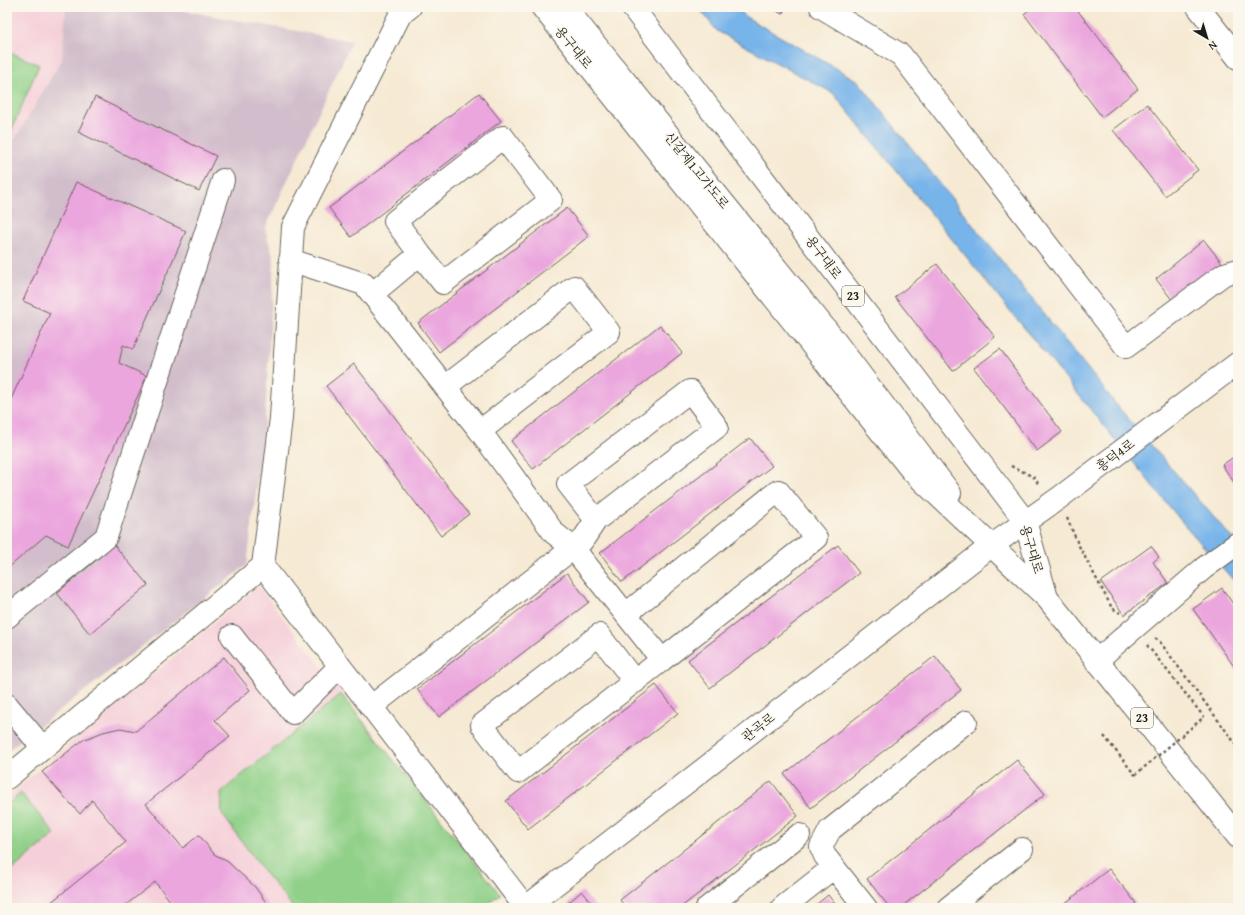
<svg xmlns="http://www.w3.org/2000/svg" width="1245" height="915" font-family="'Gentium Book Plus','Noto Serif KR',serif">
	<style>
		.built { fill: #f5cfd9 }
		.industrial { fill: #d1bdcb }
		.green { fill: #90d088; stroke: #567652 }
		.water { fill: #77b4ea; stroke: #4a6883 }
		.building { fill: #eba6de }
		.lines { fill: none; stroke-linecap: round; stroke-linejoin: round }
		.minor-casing { stroke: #68645c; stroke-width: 24 }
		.major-casing { stroke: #68645c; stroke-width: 24 }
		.path { stroke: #68645c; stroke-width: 2.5; stroke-dasharray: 3 3; stroke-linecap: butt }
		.minor { stroke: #fff; stroke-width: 22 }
		.major { stroke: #fff; stroke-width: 22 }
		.path-bridge { stroke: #68645c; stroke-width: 2.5; stroke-dasharray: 3 3; stroke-linecap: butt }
		.labels { text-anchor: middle; stroke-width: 3; stroke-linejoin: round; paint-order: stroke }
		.shield { fill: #fbf7ec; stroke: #5f5e5a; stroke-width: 1 }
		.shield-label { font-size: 12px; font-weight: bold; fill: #1c1c1c }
		.street-label { font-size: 13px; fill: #1c1c1c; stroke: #fbf7ec }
	</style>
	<rect width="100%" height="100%" fill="#fbf7ec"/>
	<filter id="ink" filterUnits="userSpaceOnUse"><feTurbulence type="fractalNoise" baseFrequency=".025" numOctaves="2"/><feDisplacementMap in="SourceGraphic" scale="8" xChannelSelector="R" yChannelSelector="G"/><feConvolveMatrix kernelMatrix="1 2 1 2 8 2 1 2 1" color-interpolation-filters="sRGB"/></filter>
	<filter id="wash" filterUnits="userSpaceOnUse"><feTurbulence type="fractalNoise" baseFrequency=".012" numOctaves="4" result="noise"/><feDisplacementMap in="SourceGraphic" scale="16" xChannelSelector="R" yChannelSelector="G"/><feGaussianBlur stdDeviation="0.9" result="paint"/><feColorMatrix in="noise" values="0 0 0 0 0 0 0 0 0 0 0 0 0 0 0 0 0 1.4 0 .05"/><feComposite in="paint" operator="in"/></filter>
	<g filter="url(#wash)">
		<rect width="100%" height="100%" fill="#f6ead4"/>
		<path class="built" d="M7,7H66L62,59L7,153Z
			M258,586L500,894L482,908H7V797Z"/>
		<path class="industrial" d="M66,7H164L352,41L265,229L274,260L265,418L247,565L7,751V153L62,59Z"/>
		<path class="green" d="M7,51L39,65L7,141Z
			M341,694L500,894L482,908H294L264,872L222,814L221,792Z
			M21,793L55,834L7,874V805Z"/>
		<path class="water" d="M698,7H737L746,17L858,81L1119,408L1238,545V588L1235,582L1182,522L833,93L717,31Z"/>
		<g id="blocks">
			<path class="building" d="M770,7H786L782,14Z
				M1033,7H1075L1138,89L1102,117L1024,14Z
				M479,93L501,121L351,237L329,208Z
				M95,97L216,156L199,191L78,132Z
				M1147,104L1198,170L1165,196L1113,130Z
				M76,182L186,231L133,349L123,345L119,363L147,376L68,546L46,535L7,569V408L50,313L23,301Z
				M567,208L589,236L439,352L418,323Z
				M1204,240L1222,263L1173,301L1156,279Z
				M937,264L995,337L953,371L895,297Z
				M660,325L682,353L533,469L511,441Z
				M1000,349L1062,432L1037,451L974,368Z
				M354,364L469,514L441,536L326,386Z
				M750,438L772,466L622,582L600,553Z
				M1238,454V488L1222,465Z
				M114,545L148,585L90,634L57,593Z
				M838,545L859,573L710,688L688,660Z
				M1151,546L1159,557L1153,562L1168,583L1124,615L1101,582Z
				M567,573L589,602L439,717L417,689Z
				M1222,588L1238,611V672L1193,609Z
				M935,656L961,690L811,808L784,774Z
				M224,657L250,690L215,720L230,736L146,804L183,848L199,835L214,854L228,862L255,887L270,908H176L155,882L122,908H44L126,842L92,800L80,814L42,772L83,740L103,732L120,728L136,731Z
				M656,685L678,713L528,829L506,801Z
				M1017,760L1045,794L900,908H890L867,879Z
				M771,781L798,816L680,908H626L620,900Z
				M1109,869L1136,903L1130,908H1059Z
				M582,891L596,908H568V903Z
				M828,895L838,908H812Z"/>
		</g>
	</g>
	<g filter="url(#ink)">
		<use href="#blocks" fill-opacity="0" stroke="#68645c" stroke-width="1"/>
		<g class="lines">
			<g class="minor-casing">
				<path id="minor" d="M821,7L901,55L1126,347L1224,274L1238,270
					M1198,7L1238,58
					M290,260L364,284L480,431L554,533L573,548L662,660L816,538L778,491L626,614
					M372,294L420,254L443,283L551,200L503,137L395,221L420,254
					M445,387L574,287L609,332L480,431
					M263,566L526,908
					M7,617L106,537L223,180
					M232,636L293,713L340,666
					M1096,661L1204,568L1238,543
					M635,682L599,635L482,725L518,772L662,660
					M7,705L43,748
					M372,706L582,541L596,520L717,427L690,391L568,484L596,520
					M7,778L263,566L281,418L293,227L400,15L410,7
					M525,908L991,546L1059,498L1238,363
					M707,908L799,835
					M782,908L834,867
					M866,908L825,856L821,847L830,830L966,722
					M948,908L1022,849"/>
			</g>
			<g class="major-casing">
				<path id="major" d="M542,7L912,471L1047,598L1238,837
					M565,7L829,333L950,493
					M632,7L1025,521L1047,598"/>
			</g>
			<path class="path" d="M1011,466L1034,477L1039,485
				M1067,518L1078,544L1112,608L1120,613
				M1155,638L1160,642L1238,747
				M1147,645L1204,717
				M1104,736L1135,775"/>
			<use href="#minor" class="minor"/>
			<use href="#major" class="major"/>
			<path class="path-bridge" d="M1135,775L1204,717"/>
		</g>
	</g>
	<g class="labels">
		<g class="shield">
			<rect x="842" y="286" width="22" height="20" rx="3"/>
			<rect x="1131" y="708" width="22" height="20" rx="3"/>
		</g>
		<g class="shield-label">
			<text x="853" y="300">23</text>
			<text x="1142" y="722">23</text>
		</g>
		<g class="street-label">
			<text transform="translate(574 47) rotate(51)" y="5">용구대로</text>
			<text transform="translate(697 170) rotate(51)" y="5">신갈제1고가도로</text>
			<text transform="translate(824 257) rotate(53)" y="5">용구대로</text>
			<text transform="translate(1115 455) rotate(-37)" y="5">흥덕4로</text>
			<text transform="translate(1032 549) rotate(73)" y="5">용구대로</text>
			<text transform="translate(758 727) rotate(-38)" y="5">관곡로</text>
		</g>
	</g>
	<rect width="1245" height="915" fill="none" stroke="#fbf7ec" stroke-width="24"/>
	<g transform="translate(1207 38) rotate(142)" stroke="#fbf7ec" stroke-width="3" paint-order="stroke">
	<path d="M0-3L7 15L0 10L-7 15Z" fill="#1c1c1c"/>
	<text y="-6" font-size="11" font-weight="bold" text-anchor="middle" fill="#1c1c1c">N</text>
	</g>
</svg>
